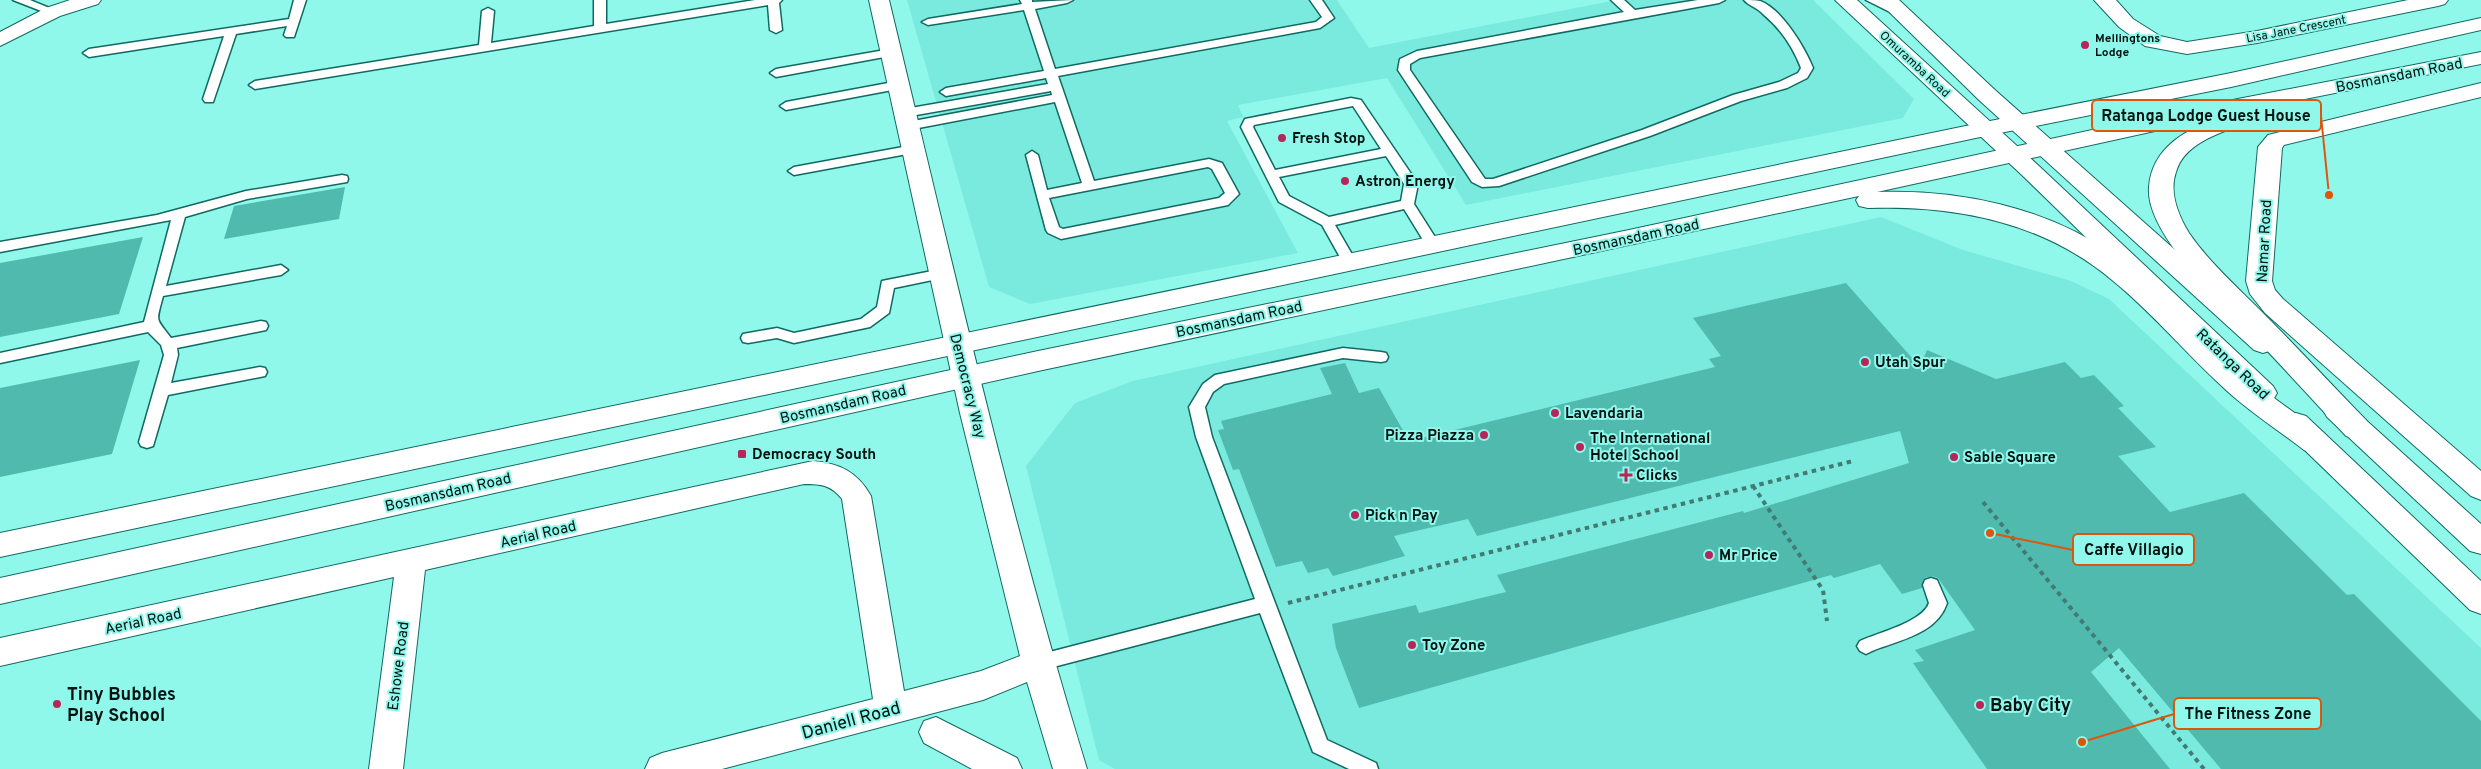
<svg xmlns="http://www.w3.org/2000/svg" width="2481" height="769" font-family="Overpass,sans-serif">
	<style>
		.built { fill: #79eadd }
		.building { fill: #50baaf }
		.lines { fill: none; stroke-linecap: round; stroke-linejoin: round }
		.lane-casing { stroke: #106a62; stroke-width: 3 }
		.street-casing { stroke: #106a62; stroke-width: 2 }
		.secondary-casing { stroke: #106a62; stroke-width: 2 }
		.primary-casing { stroke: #106a62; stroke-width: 2 }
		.path { stroke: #427b74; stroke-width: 4; stroke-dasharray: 4.5 4.5; stroke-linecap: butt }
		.lane { fill: #fff; fill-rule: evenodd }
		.street { fill: #fff; fill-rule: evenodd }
		.secondary { fill: #fff; fill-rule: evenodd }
		.primary { fill: #fff; fill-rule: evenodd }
		.poi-dot { fill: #b62759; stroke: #90f7eb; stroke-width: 2 }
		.labels { text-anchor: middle; stroke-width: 4; stroke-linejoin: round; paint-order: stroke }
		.far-street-label { font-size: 12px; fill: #001311; stroke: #90f7eb }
		.far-poi-label { font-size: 12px; font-weight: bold; fill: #001311; stroke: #90f7eb; text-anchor: start }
		.street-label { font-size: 15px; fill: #001311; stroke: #90f7eb }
		.poi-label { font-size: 15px; font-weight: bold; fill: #001311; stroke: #90f7eb; text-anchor: start }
		.near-poi-label { font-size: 18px; font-weight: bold; fill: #001311; stroke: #90f7eb; text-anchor: start }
		.near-street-label { font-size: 18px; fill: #001311; stroke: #90f7eb }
		.leader { fill: none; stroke: #dc560c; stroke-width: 2 }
		.callout-dot { fill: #dc560c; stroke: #90f7eb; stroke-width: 2 }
		.callout { fill: #90f7eb; stroke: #dc560c; stroke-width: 2 }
		.callout-label { font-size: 16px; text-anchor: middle; font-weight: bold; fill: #001311 }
	</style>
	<rect width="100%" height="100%" fill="#90f7eb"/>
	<path class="built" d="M907,0H1337L1369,48L1617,0H1813L1914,99L1903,118L1466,205L1387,78L1238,105L1243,117L1227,121L1298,253L1030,304L989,287Z
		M1881,217L1963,250L2071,281L2109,299L2481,648V769H1115L1099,760L1026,466L1075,403L1133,381Z"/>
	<path class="building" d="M345,187L339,219L224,239L234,206Z
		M143,237L119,314L0,337V263Z
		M1846,283L1920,367L1927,350L1996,379L2065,362L2081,378L2094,375L2124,406L2118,408L2156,447L2118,456L2170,512L2244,493L2347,595L2354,594L2481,721V769H2221L2119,648L2091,672L2170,769H1987L1913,663L1924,661L1915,650L1975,630L1938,578L1932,576L1924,578L1922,588L1902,594L1880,564L1834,578L1831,575L1359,708L1336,648L1332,624L1416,605L1419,613L1506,592L1497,575L1743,511L1744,513L1909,463L1900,431L1477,536L1468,519L1394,536L1405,556L1333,576L1328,568L1308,573L1302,561L1276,567L1239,469L1233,470L1218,430L1224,429L1221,421L1332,394L1320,368L1345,363L1359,393L1379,388L1409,441L1715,367L1709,359L1721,356L1693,318Z
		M140,360L112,454L0,477V388Z"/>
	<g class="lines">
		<g class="lane-casing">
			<path id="lane" d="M13,0H30L59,12L57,14H49Z
				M294,0H306L294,37H286L284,35L287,26L236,34L213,102H205L203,99L224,36L89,57L83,53L89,49L289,19Z
				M594,0H606V24L755,0H782L779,3L782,30L776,33L770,30L768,5L255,89L249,85L255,81L479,45L482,11L488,8L494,11L491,43L594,26Z
				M1020,0H1032V2L1073,0L1067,3L1035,9L1055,69L1316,22L1322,17L1310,0H1322L1334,18L1320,28L1058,76L1094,181L1209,159L1222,163L1239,194L1228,205L1223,206L1061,239L1048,233L1046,230L1026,155L1032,151L1038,155L1047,190L1082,183L1055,102L908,130L902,126L908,122L1052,95L1051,91L905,117L899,113L905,109L1048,84L1046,78L946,96L940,92L946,88L1044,71L1024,10L928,25L922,22L928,19L1022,4ZM1208,167L1212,169L1225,193L1219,198L1063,229L1059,227L1049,198Z
				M1611,0H1624L1635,10L1698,0H1725L1719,3L1420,58L1410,64V70L1485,179H1493L1642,130L1733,95L1779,82L1798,73L1801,68C1793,47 1780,28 1763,14C1758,8 1749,6 1744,0C1749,0 1756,0 1760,1C1782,9 1805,48 1813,68L1807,78L1787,88L1741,101L1650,136L1499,186L1482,187L1472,182L1398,70L1400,59L1417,51L1624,12Z
				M1866,0H1881L1906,13L1904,15H1896Z
				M891,49L895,51V55L776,77L770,73L776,69Z
				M899,81L905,85L903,88L786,110L780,106L786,102Z
				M1351,98L1361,100L1418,184L1414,204L1440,245L1438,248H1428L1404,209L1335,225L1357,263L1355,266H1345L1322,225L1279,202L1241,127L1245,119ZM1353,106L1381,149L1275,170L1253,127L1254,125ZM1386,156L1404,184L1401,201L1329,217L1289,196L1279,177Z
				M914,145L920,149L918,152L794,175L788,171L794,167Z
				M342,175L347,176L348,179L347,182L247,199L185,217L166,286L281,265L288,270L281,275L163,296C156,323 155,317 171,338L261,321L266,322L268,326L266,330L261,331L177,348L178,355L171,383L260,367L265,368L267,372L265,376L260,377L168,395L153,446L147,448L141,446L139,442L164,355L161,345L148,332L0,363V353L144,322L171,220L0,252V242L157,215L246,191Z
				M942,269L949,274L947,277L894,288L889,313L870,327L794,343L777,338L748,343L743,342L741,338L743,334L777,328L794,333L861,319L877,307L882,281Z
				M1343,348L1381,352L1386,353L1388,357L1386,361L1381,362L1343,358L1224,384L1213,392L1205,407L1212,437L1327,740L1376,763L1378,769H1349L1313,752L1260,613L1038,671L1032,668L1029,663L1032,658L1038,655L1255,599L1196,437L1189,407L1203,384L1215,375Z
				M1931,578L1937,580L1947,603C1937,634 1899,640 1872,651L1866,654L1860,651L1857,646L1860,641C1877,633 1923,622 1929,603L1923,585L1925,580Z"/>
		</g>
		<g class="street-casing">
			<path id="street" d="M70,0H101L98,4L60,16L0,46V32L46,8Z
				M869,0H889C951,257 1009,516 1087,769H1053L1027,682L983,700L722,769H645L650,758L662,753L873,699L842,499C831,485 821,484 804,484L425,570L403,769H369L394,577L0,666V638L813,461C839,463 858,472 871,496L904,691L981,671L1020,656L960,413Z
				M2094,0H2116L2133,19L2160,36L2187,42L2257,31L2408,0H2448L2445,4L2438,6L2257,43L2187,54L2145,46L2119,27Z
				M2481,83V97L2284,145L2282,148L2272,281L2275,290L2283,299L2481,471V500L2471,496L2265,313L2250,294L2246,281L2258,147L2268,135Z
				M936,717L1017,758L1022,769H972L924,743L919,732L924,721Z"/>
		</g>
		<g class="secondary-casing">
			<path id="secondary" d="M1835,0H1857L2040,167L2273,386L2277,393L2273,400L2263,403L2253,400L2024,177Z
				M1877,0H1899L1995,90L2272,336L2276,343L2272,350L2263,353L2254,350L1979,100Z
				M2337,399L2347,403L2481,524V554L2470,551L2327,417L2323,410L2327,403Z
				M2296,413L2306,416L2481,581V614L2470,610L2286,432L2282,424L2286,416Z"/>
		</g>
		<g class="primary-casing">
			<path id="primary" d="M2481,18V30L2231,87L1985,136L0,557V533L1985,122L2231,73Z
				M2481,52V64L2235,113L2241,115L2244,120L2241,125C2217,134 2184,144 2176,172C2169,192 2178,215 2189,233C2209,262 2236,286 2261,311C2297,347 2331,384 2366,420L2370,428L2366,436L2356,439L2346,436C2317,404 2288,373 2258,341C2227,308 2145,235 2149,187C2152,146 2189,128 2223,116L1877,192C1959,189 2046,207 2114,255C2154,284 2187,322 2223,355C2254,385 2289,409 2324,434L2328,442L2324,450L2314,453L2304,450C2278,430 2250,412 2226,390C2187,355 2153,313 2112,280C2043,222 1956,205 1868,208L1859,206L1856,200L1859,196L1038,371L0,604V578L1038,351L1629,230L2212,104Z"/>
		</g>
		<path class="path" d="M1753,486L1823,590L1827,621
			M1983,502L2204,769
			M1288,603L1853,461"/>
		<use href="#lane" class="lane"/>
		<use href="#street" class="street"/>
		<use href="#secondary" class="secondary"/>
		<use href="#primary" class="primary"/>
	</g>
	<g class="poi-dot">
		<circle cx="2085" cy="45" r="5"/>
		<circle cx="1282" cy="138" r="5"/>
		<circle cx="1345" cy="181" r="5"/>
		<circle cx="1865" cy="362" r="5"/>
		<circle cx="1555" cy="413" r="5"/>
		<circle cx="1484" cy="435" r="5"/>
		<circle cx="1580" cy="447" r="5"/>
		<rect x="737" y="449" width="10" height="10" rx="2.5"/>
		<circle cx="1954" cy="457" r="5"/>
		<path d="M1623.5 467.5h5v5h5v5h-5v5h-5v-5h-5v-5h5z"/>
		<circle cx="1355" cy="515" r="5"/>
		<circle cx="1709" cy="555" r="5"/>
		<circle cx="1412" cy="645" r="5"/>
		<circle cx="57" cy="704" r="5"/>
		<circle cx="1980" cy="705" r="5"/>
	</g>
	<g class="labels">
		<g class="far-street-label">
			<text transform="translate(2296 29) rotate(-11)" y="4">Lisa Jane Crescent</text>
			<text transform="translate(1915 64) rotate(43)" y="4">Omuramba Road</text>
		</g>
		<g class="far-poi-label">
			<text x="2095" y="42">Mellingtons<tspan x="2095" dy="14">Lodge</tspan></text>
		</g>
		<g class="street-label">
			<text transform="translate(2399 75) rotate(-11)" y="5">Bosmansdam Road</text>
			<text transform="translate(1636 237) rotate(-12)" y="5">Bosmansdam Road</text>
			<text transform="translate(2264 241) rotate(-87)" y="5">Namar Road</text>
			<text transform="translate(1239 319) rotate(-12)" y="5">Bosmansdam Road</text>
			<text transform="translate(2233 364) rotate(44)" y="5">Ratanga Road</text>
			<text transform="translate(968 386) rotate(76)" y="5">Democracy Way</text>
			<text transform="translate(843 404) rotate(-13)" y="5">Bosmansdam Road</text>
			<text transform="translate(448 492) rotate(-13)" y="5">Bosmansdam Road</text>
			<text transform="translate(538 534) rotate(-13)" y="5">Aerial Road</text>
			<text transform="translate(143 621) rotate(-12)" y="5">Aerial Road</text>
			<text transform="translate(398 666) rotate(-83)" y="5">Eshowe Road</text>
		</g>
		<g class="poi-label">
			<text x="1292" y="143">Fresh Stop</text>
			<text x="1355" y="186">Astron Energy</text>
			<text x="1875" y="367">Utah Spur</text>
			<text x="1565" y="418">Lavendaria</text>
			<text x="1474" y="440" text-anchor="end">Pizza Piazza</text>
			<text x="1590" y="443">The International<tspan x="1590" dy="17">Hotel School</tspan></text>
			<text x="752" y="459">Democracy South</text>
			<text x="1964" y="462">Sable Square</text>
			<text x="1636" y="480">Clicks</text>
			<text x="1365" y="520">Pick n Pay</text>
			<text x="1719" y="560">Mr Price</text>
			<text x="1422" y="650">Toy Zone</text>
		</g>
		<g class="near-poi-label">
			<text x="67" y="700">Tiny Bubbles<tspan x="67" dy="21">Play School</tspan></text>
			<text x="1990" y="711">Baby City</text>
		</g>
		<g class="near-street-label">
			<text transform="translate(851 720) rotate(-15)" y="6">Daniell Road</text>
		</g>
	</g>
	<path class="leader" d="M2329 195L2321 116M1990 533L2073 550M2082 742L2174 714"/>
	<g class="callout-dot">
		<circle cx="2329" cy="195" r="5"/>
		<circle cx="1990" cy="533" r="5"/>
		<circle cx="2082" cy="742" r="5"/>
	</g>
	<g class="callout">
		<rect x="2092" y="100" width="229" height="31" rx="5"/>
		<rect x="2073" y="534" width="121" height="31" rx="5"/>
		<rect x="2174" y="698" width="147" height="31" rx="5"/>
	</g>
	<g class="callout-label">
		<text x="2206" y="121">Ratanga Lodge Guest House</text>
		<text x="2134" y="555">Caffe Villagio</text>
		<text x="2248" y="719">The Fitness Zone</text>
	</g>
</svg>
